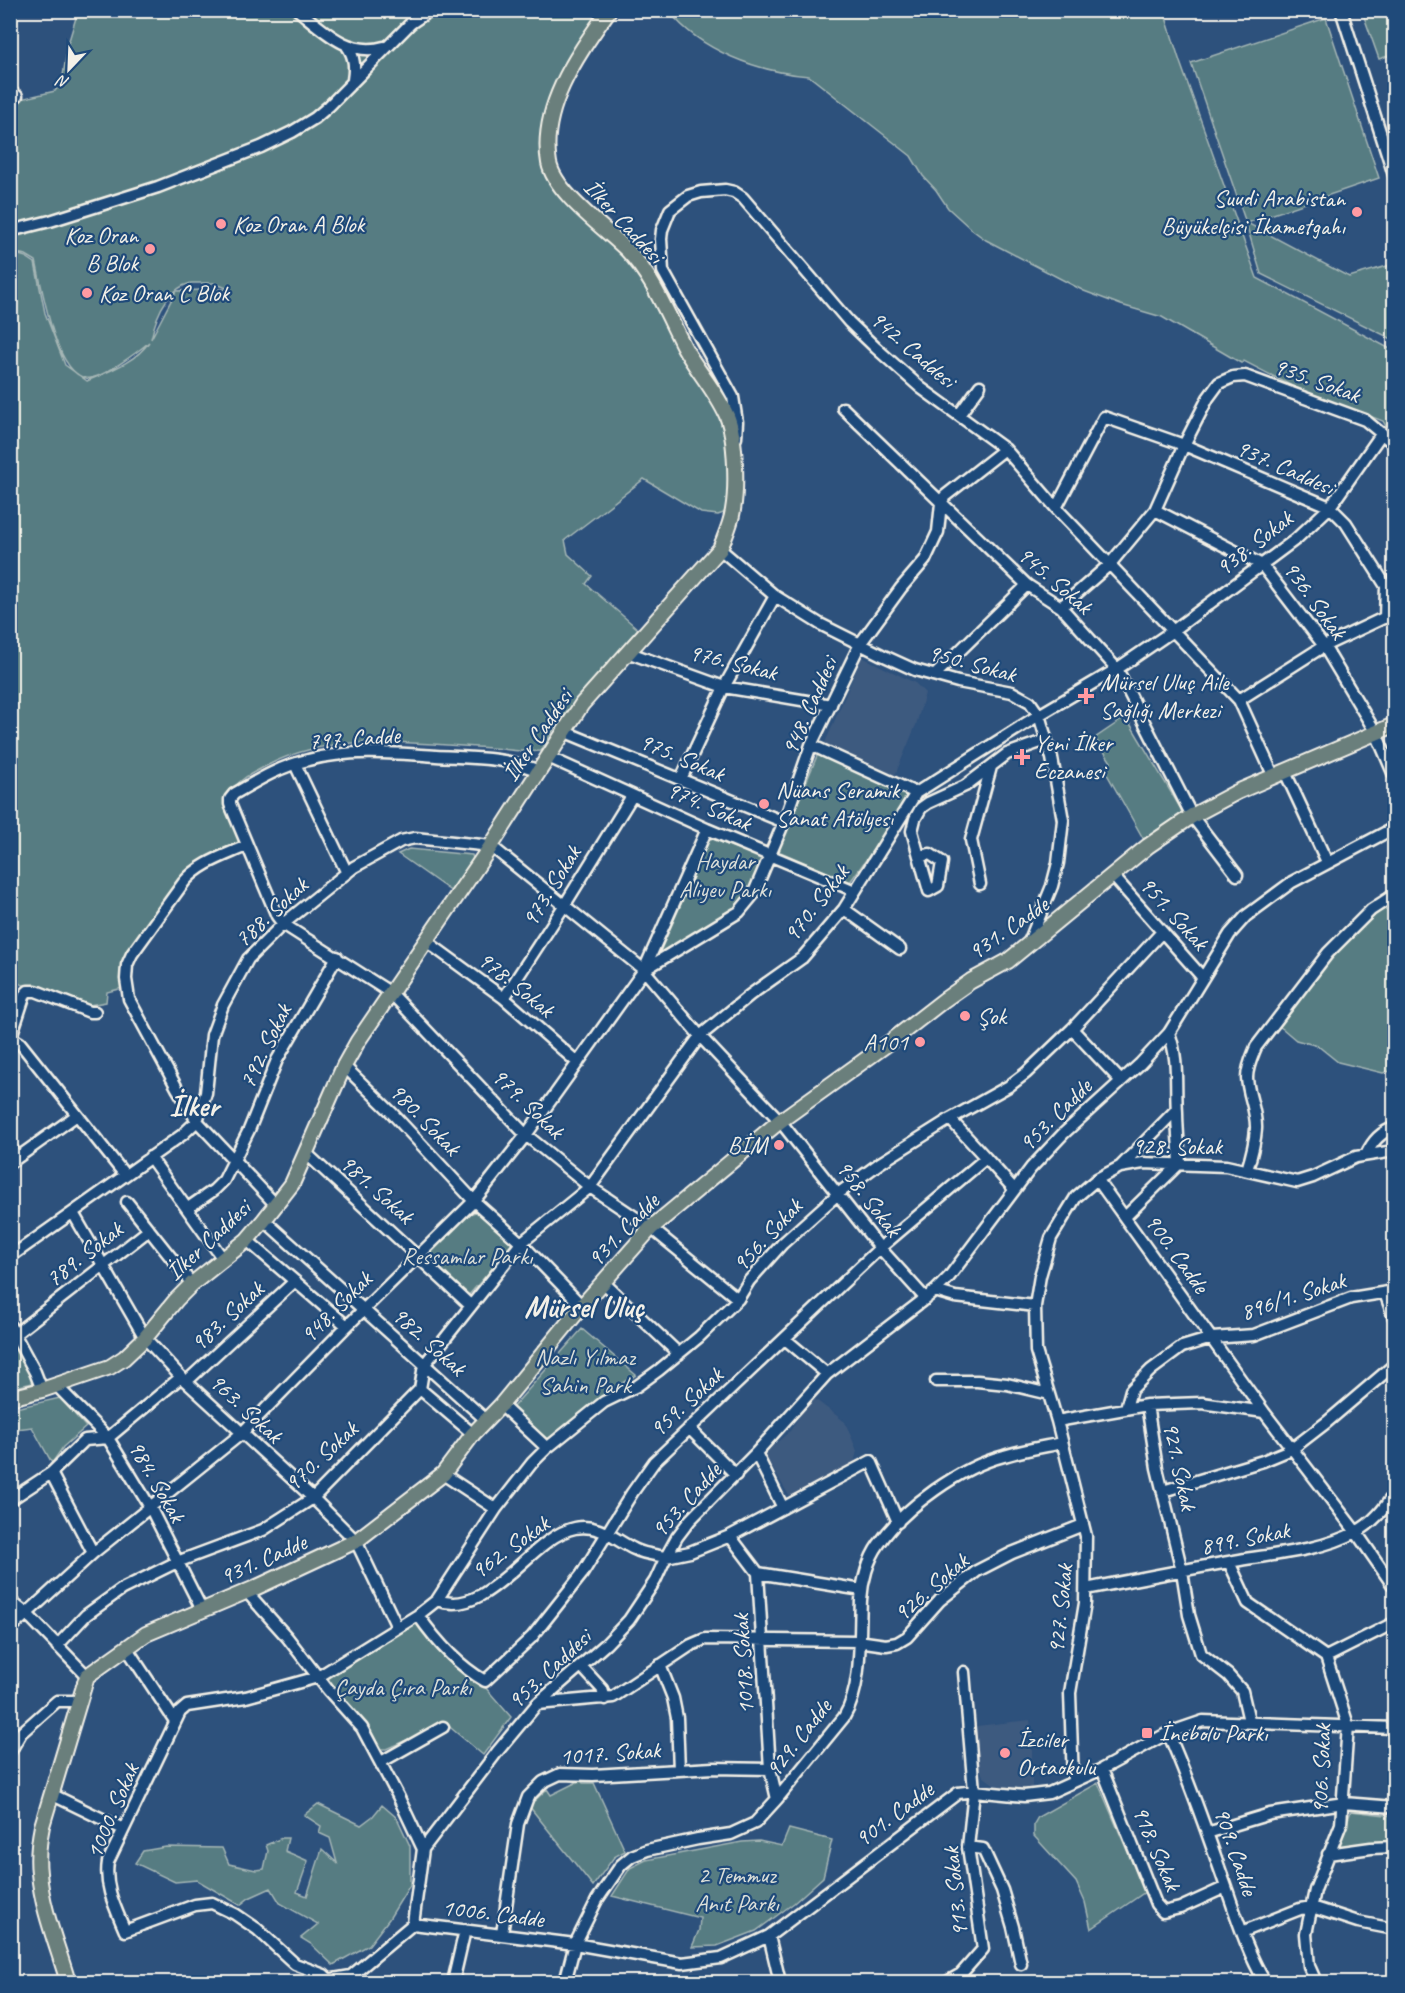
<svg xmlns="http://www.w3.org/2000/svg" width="1405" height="1993" font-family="Caveat,sans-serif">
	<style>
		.built { fill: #3e5a7f }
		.green { fill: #567c82; stroke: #a5b6b5; stroke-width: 1.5; fill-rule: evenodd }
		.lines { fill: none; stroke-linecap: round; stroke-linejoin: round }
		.minor-casing { stroke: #f4f1e8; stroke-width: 15 }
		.major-casing { stroke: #f4f1e8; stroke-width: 18 }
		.minor { stroke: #1f4a7a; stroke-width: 10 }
		.major { stroke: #6b7f7c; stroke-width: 14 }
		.poi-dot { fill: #ff9aa2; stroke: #1f4a7a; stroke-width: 2 }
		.labels { text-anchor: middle; stroke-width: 4.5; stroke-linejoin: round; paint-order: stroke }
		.poi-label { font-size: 24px; fill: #f4f1e8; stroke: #1f4a7a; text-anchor: start }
		.street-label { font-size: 24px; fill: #f4f1e8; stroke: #1f4a7a }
		.park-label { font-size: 24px; fill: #dcdfd9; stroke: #1f4a7a }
		.district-label { font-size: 30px; font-weight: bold; fill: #f4f1e8; stroke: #1f4a7a }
	</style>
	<rect width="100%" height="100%" fill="#2d517c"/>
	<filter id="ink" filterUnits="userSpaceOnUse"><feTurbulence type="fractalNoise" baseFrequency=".0167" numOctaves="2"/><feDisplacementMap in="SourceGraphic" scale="12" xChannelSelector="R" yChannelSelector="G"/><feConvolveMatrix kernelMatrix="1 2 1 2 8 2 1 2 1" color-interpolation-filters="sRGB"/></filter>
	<g filter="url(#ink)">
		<path class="built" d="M862,657L915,683L925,693L916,725L895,775L825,743Z
			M812,1397L845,1422L857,1451L854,1463L790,1497L764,1454L790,1431Z
			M1030,1720L1032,1742V1791H1022L995,1785L983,1776L978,1764L977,1726Z"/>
		<path class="green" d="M78,11H602L564,77L550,168L627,254L717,411L731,441L729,511L718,515L701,513L644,479L565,540L568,554L592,576L586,584L638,629L585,690L568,713L559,721L541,751C523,753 508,749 491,748C418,744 335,730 268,765C251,774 239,778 229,795L246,841L213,856L135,943L123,988L107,992L106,1002L89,1005L11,981L10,233L15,254L26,257L35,263L45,313L65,365L87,381C107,372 136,362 149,342C140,350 100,381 86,378C55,373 42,287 36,261L26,255L16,253L11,231V90L21,99L55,91L62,82L68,44ZM191,283H214L229,289L176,291L151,339C156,316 166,289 191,283Z
			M669,11H1164L1180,62L1257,278L1394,351V439L1383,421L1292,386L1244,361L1241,363L1162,317L1121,305L1084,291L986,240L971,229L948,208L936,190L923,176L911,156L809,76C759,72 700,51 669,11Z
			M1362,11H1394V54L1379,59Z
			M1326,18L1379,178L1247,223L1349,277L1394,264V340L1261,274L1246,223L1191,63Z
			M1126,717L1181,809L1182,814L1144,840L1103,767L1111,762L1095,738Z
			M819,751L907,789L909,800L850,882L778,851Z
			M710,838L764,859L741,905L659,954Z
			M409,849L472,855L474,862L452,892L398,854Z
			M1394,895V1070L1383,1073L1338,1062L1318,1046L1296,1040L1283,1029L1274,1023L1328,953Z
			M479,1211L514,1244L467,1297L426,1256L469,1214Z
			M582,1329L636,1375C603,1393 577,1416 550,1442L512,1408Z
			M10,1330L37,1382L11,1388H10Z
			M60,1398L86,1427L63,1447L52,1463L32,1427L17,1429L11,1432V1409Z
			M415,1620L435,1648L452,1665L485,1687L511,1717L483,1755L445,1723L386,1749H378L362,1719L328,1682L329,1677L339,1669Z
			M581,1780L583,1783H594L625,1851L614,1857L593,1886L529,1806L547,1789L551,1795Z
			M1098,1783L1145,1892L1091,1929L1085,1902L1076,1882L1034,1836V1824L1038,1817Z
			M318,1804L361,1825L373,1816L382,1805L397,1818L410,1846V1885L389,1919L369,1945L333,1965L311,1944L301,1938L318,1924L280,1903L271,1888L249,1898L240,1905L197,1880L175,1882L135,1863L143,1851L166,1847L222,1848L229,1864L256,1870L264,1869L268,1851L266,1845L282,1838H288L285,1851L308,1861L297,1892L307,1896L322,1849L337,1863L330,1838L319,1833L321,1826L304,1815Z
			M1351,1811L1394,1816V1841H1383L1338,1848Z
			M789,1829L832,1840L823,1877L794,1903L756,1931L717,1946L692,1947L699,1930L700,1918L612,1896L630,1868L646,1860L742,1842L759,1841L782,1846Z"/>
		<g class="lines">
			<g class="minor-casing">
				<path id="minor" d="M298,10C324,31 349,57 384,47
					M1341,10L1394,175
					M347,46C355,57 355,67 353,80
					M10,91L17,96
					M10,231L50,221L158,187L261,147L292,132L315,118L329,106L411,23L430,10
					M843,408L1027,585L1061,607L1117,669L1192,816L1237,875
					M959,415L980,386
					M736,438L737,422L733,397L663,271L661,239L662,230L670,210L688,196L701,192L725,190L734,192L743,198L849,322L876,348L921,388L1005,449L1056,508L1239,700L1274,777
					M1056,508L1104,417L1184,445L1330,507L1346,523L1386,586L1385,618
					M1155,510L1262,565L1324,646L1376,733L1394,775
					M720,549L775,596L820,624L882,655L915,670L958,682L1012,692L1030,702L1039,715L1052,758L1063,820L1058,863L1052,886L1029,942
					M1061,607L1110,564L1155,510L1184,445L1208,398L1219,383L1233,377L1245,376L1365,420L1394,444
					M627,652L724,687L831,705
					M935,675L1027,585
					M1239,700L1324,646L1394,613
					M563,731L784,822
					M811,745L916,793
					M548,757L707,829L855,891
					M295,764L347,873
					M539,771C506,757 471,758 436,756C394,753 349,749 308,760C281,766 258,780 234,794L230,799V804L277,916L283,924L391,993L526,1135L590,1187L651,1228L738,1299
					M1285,772L1327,862
					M681,779L724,687L775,596
					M246,846C224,856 200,863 184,882L132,954L127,965L126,979L129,999L177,1088L197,1121L276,1205
					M930,854L942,862L938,886L929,891L919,856Z
					M919,856L912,831L915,819L921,808L928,803L965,786L1007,754L1046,740
					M1113,876L1203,978
					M980,884L971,840L991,767
					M844,909L900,949
					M426,941L504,998L578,1063
					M644,970L739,912L753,895L784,822L811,745L860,644L901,588L925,560L938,532L941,503L945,496L1005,449
					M504,998L564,906L632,796
					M1072,1029L1120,1080
					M10,1037L20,1043L125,1175
					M11,1037L25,994L28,991H36L90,1012H95
					M344,1066L391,1112L474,1201L521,1243L582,1306
					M10,1147L18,1157
					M307,1154L471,1306
					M1366,1155C1372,1142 1380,1132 1394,1128
					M150,1157L223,1259
					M986,1158L1014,1189
					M10,1163L77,1115
					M1120,1167L1176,1110
					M1247,1170C1251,1157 1255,1144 1256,1129C1257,1112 1248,1095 1247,1078C1247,1067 1252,1057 1256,1047L1328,953L1371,910L1394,895
					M1097,1179L1264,1412L1356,1532L1392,1584
					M127,1202L192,1284
					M188,1208L214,1190L224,1180L249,1130L277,1060L337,957
					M73,1213L145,1338L181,1377L313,1498L356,1541L397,1627
					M1125,1217L1180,1163C1179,1146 1177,1129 1177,1112C1175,1084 1179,1060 1169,1033
					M264,1220L486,1420
					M247,1240L347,1326
					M10,1257L182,1135L197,1121L206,1093L212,1035L223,1005L248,959L283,924L354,867L401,841L415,838L491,846L644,970L700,1036L780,1121L880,1248L926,1299
					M603,1282L679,1354
					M935,1291L955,1297L1035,1306
					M1385,1293L1394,1318
					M10,1326L35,1372L42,1390
					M15,1334L149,1230
					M785,1339L827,1374
					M187,1381L295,1281
					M936,1381H977L1007,1384L1049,1394
					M57,1386L108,1438L150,1507L202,1610
					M420,1389L473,1434
					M501,1405L547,1448
					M1147,1405L1157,1468L1182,1571L1189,1615L1201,1654L1228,1675L1242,1691L1249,1721
					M1126,1408L1131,1390L1151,1370L1182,1347L1212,1338L1254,1335L1351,1298L1394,1291
					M1057,1421L1147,1405L1202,1403L1264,1412
					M689,1428L736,1475
					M108,1438L181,1377
					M756,1453L783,1508
					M51,1473L93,1553
					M443,1474L496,1509
					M1163,1491L1263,1461L1292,1449L1327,1422L1394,1365
					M10,1500L51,1473L85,1440L108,1438
					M730,1536L758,1573L770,1769L777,1799
					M1229,1562L1248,1603L1326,1657L1348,1725L1341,1824L1315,1890L1306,1934L1309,1966L1316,1982
					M758,1573L862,1590
					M1086,1589C1137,1579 1188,1569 1240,1560C1276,1554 1323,1550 1356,1532C1373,1523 1384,1509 1394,1494
					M246,1591L287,1637L328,1690L362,1728L398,1796L423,1849
					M437,1600C489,1620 530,1537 575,1528C599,1523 615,1540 634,1549C643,1554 655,1555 666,1557L677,1537L690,1520L756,1453L827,1374L935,1291L949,1277L1031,1168L1063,1134L1140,1064L1169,1033L1230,934L1246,916L1292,882L1394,828
					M10,1601L27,1614L87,1676
					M418,1615C436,1641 457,1665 485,1681L532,1637L582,1574L632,1493L654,1462L880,1248L986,1158L950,1119
					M10,1629L93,1553L241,1434L347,1326L474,1201L526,1135L644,970L707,829
					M57,1646L86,1615L122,1589L177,1562L263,1530L313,1498L420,1389L424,1365L521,1243L590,1187L700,1036L750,995L802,958L844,909L916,793L1039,715L1117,669L1174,630L1296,539L1330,507L1382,433
					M126,1647L175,1721
					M1326,1657L1394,1623
					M660,1665L673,1698L677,1718L679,1770
					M581,1666L602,1689L605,1699
					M537,1704L613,1697L691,1645L705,1639L858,1641L886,1645L897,1643L907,1637L940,1600L977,1571L1012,1553L1083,1525
					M1168,1733C1190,1782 1207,1833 1225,1884C1237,1918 1247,1952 1265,1982
					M10,1752L21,1733L57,1701H78
					M381,1762L443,1727
					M1102,1769L1156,1904L1163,1912L1180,1908L1226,1887
					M1073,1782L1070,1693L1085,1603L1086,1536L1057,1421L1036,1351L1035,1306L1040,1276L1051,1238L1076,1197L1097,1179L1120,1167L1143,1163L1226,1166L1297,1182L1313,1177L1356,1157L1394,1151
					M51,1794L123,1829
					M1207,1833L1270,1814L1344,1803L1394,1807
					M968,1847L983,1849L1002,1890L1013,1927L1021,1964
					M1328,1854L1371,1848L1394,1847
					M413,1924L423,1849L497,1752L537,1704L606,1644L629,1620L655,1581L666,1557L690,1552L730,1536L871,1461L898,1522
					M1242,1932L1300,1909L1312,1907L1358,1922L1394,1929
					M502,1934L518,1824L528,1797L543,1782L560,1774L593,1775L713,1768L770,1769
					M769,1936L780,1982
					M330,1981L324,1975L295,1964L257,1929L235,1914L212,1903L195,1905L125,1931C116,1909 104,1887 108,1862L180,1712L187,1706L246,1697L318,1677L418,1615L437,1600L496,1509L532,1463L547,1448L604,1402L637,1386L659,1370L699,1337L738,1299L749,1281L782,1244L839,1193L880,1163L950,1119L1009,1086L1026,1073L1072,1029L1161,933
					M316,1982L351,1976L413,1924L575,1944L682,1963L721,1958L769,1936L958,1793L974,1791L1024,1796L1049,1793L1102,1769L1168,1733L1203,1721L1394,1728
					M453,1982L465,1930
					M565,1982L575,1944L597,1900L621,1865L632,1856L647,1850L698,1839L731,1834L755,1823L777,1799L844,1717C863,1686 859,1637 861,1600C862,1582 868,1559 879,1544C904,1507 961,1467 1004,1456C1023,1450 1043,1447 1062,1443
					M947,1982L961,1974L983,1949L968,1847L974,1791L964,1672
					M1045,1982H1073"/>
			</g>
			<g class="major-casing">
				<path id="major" d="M10,1398L42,1390L110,1367L124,1358L145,1338L176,1300L192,1284L247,1240L264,1220L292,1184L344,1066L358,1041L491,846L582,704L720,549C725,536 731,524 733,510C737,487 736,438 727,416C716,391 697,371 684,347C667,314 653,277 627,250C605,228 555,193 549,163C539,107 579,53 609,10
					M68,1982C58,1947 42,1910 39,1873C37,1857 39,1841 42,1826L87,1676L146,1634L255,1588L356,1541L443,1474L473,1434L501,1405L582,1306L651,1228L780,1121L890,1042L944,1000L971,981L1008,961L1148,846L1192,816L1237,792L1394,725"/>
			</g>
			<use href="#minor" class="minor"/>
			<use href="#major" class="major"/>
		</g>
	</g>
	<g class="poi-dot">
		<circle cx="1357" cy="212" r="6"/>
		<circle cx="221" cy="224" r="6"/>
		<circle cx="150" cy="249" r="6"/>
		<circle cx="87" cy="293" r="6"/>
		<path d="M1083 687h6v6h6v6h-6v6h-6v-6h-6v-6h6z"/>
		<path d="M1019 748h6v6h6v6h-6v6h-6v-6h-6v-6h6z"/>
		<circle cx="764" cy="804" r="6"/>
		<circle cx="965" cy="1016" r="6"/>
		<circle cx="920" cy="1042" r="6"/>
		<circle cx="779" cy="1145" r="6"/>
		<rect x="1141" y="1727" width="12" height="12" rx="3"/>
		<circle cx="1005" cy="1753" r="6"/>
	</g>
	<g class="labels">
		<g class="poi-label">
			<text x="1345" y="206" text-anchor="end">Suudi Arabistan<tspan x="1345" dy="28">Büyükelçisi İkametgahı</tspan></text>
			<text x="233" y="232">Koz Oran A Blok</text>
			<text x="138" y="243" text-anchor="end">Koz Oran<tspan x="138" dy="28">B Blok</tspan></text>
			<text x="99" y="301">Koz Oran C Blok</text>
			<text x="1100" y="690">Mürsel Uluç Aile<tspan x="1100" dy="28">Sağlığı Merkezi</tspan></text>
			<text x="1034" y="751">Yeni İlker<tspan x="1034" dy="28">Eczanesi</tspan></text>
			<text x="776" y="798">Nüans Seramik<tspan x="776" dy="28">Sanat Atölyesi</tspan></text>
			<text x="977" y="1024">Şok</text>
			<text x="908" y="1050" text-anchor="end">A101</text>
			<text x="767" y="1153" text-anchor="end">BİM</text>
			<text x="1159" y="1741">İnebolu Parkı</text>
			<text x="1017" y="1747">İzciler<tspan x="1017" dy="28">Ortaokulu</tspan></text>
		</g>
		<g class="street-label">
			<text transform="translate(624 221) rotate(47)" y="8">İlker Caddesi</text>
			<text transform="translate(913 349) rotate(41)" y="8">942. Caddesi</text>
			<text transform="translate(1317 380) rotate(20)" y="8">935. Sokak</text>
			<text transform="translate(1285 467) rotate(24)" y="8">937. Caddesi</text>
			<text transform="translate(1254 543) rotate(-38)" y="8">938. Sokak</text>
			<text transform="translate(1055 580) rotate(41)" y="8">945. Sokak</text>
			<text transform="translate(1315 600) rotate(54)" y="8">936. Sokak</text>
			<text transform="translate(733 662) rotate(14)" y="8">976. Sokak</text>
			<text transform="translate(972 663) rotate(15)" y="8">950. Sokak</text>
			<text transform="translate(809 706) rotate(-66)" y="8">948. Caddesi</text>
			<text transform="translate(537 735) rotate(-56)" y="8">İlker Caddesi</text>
			<text transform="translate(354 738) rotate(-4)" y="8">797. Cadde</text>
			<text transform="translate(682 757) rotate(23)" y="8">975. Sokak</text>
			<text transform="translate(709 806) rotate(24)" y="8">974. Sokak</text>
			<text transform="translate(551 886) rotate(-58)" y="8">973. Sokak</text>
			<text transform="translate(816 903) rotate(-52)" y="8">970. Sokak</text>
			<text transform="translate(271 912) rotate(-43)" y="8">788. Sokak</text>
			<text transform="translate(1174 913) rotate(48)" y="8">951. Sokak</text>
			<text transform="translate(1008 928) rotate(-35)" y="8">931. Cadde</text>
			<text transform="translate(516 984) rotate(39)" y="8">978. Sokak</text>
			<text transform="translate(265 1046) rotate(-64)" y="8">792. Sokak</text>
			<text transform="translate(528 1103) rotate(44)" y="8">979. Sokak</text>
			<text transform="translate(1055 1115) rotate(-45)" y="8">953. Cadde</text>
			<text transform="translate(425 1119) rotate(46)" y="8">980. Sokak</text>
			<text x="1177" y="1154">928. Sokak</text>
			<text transform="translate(377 1189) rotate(42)" y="8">981. Sokak</text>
			<text transform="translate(869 1198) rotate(52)" y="8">958. Sokak</text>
			<text transform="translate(623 1230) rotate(-46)" y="8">931. Cadde</text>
			<text transform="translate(767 1235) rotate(-47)" y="8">956. Sokak</text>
			<text transform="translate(208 1240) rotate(-43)" y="8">İlker Caddesi</text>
			<text transform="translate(1177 1253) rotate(54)" y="8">900. Cadde</text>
			<text transform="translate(84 1254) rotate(-38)" y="8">789. Sokak</text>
			<text transform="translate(1293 1296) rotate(-18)" y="8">896/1. Sokak</text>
			<text transform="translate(336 1307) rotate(-45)" y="8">948. Sokak</text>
			<text transform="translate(227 1316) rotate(-43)" y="8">983. Sokak</text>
			<text transform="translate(429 1341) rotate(42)" y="8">982. Sokak</text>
			<text transform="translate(686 1402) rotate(-43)" y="8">959. Sokak</text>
			<text transform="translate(246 1408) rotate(43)" y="8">963. Sokak</text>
			<text transform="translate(321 1456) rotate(-43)" y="8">970. Sokak</text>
			<text transform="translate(1180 1466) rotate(78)" y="8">921. Sokak</text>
			<text transform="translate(157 1481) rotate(60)" y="8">984. Sokak</text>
			<text transform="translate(686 1500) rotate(-48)" y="8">953. Cadde</text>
			<text transform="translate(1245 1538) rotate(-11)" y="8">899. Sokak</text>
			<text transform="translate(510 1547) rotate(-36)" y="8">962. Sokak</text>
			<text transform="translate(263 1559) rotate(-24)" y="8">931. Cadde</text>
			<text transform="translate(931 1587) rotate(-41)" y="8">926. Sokak</text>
			<text transform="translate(1060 1609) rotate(-84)" y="8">927. Sokak</text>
			<text transform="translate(743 1664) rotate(-93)" y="8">1018. Sokak</text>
			<text transform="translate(549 1669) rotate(-43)" y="8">953. Caddesi</text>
			<text transform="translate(798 1738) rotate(-52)" y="8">929. Cadde</text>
			<text transform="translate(610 1753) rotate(-4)" y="8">1017. Sokak</text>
			<text transform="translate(1321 1769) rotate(-88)" y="8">906. Sokak</text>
			<text transform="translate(112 1811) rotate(-67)" y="8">1000. Sokak</text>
			<text transform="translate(894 1814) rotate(-37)" y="8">901. Cadde</text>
			<text transform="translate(1157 1848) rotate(67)" y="8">918. Sokak</text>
			<text transform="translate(1236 1851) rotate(71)" y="8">909. Cadde</text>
			<text transform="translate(955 1892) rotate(-96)" y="8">913. Sokak</text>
			<text transform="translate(493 1913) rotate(7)" y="8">1006. Cadde</text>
		</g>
		<g class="park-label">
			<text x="725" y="869">Haydar<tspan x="725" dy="28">Aliyev Parkı</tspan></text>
			<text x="467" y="1264">Ressamlar Parkı</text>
			<text x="585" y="1365">Nazlı Yılmaz<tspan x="585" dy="28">Sahin Park</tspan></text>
			<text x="403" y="1695">Çayda Çıra Parkı</text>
			<text x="737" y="1883">2 Temmuz<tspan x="737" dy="28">Anıt Parkı</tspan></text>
		</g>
		<g class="district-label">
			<text x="194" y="1116">İlker</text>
			<text x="584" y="1317">Mürsel Uluç</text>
		</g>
	</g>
	<rect width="1405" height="1993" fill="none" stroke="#1f4a7a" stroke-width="36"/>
	<rect x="18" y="18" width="1369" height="1957" fill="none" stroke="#f4f1e8" stroke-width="2" filter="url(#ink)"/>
	<g transform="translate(69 69) rotate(203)" stroke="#1f4a7a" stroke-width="4.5" paint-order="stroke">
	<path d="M0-4.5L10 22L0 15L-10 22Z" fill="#f4f1e8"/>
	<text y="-9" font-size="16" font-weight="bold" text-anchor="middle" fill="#f4f1e8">N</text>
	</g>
</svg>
